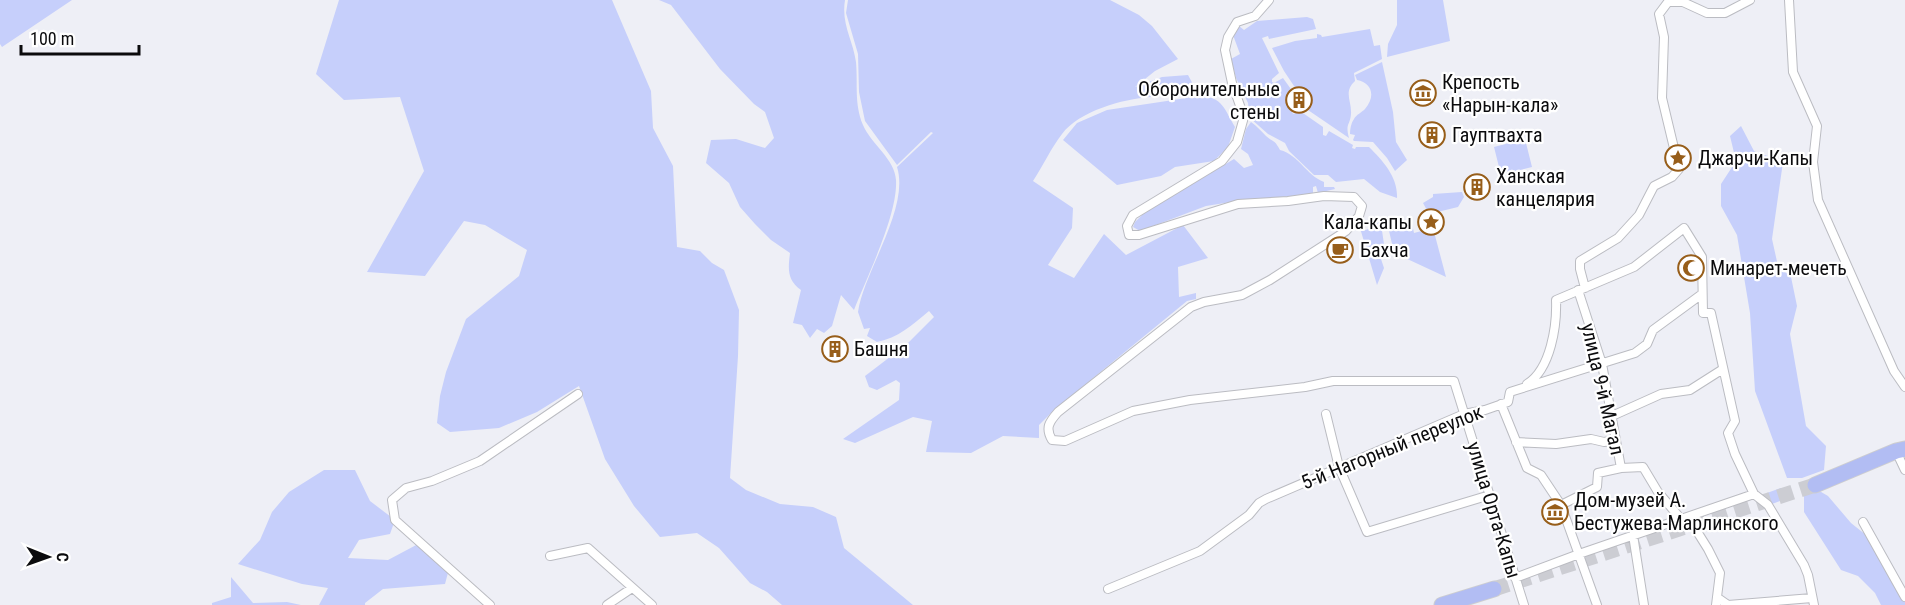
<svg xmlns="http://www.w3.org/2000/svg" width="1905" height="605" font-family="'Roboto Condensed',sans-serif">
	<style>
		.green { fill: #c6cffb }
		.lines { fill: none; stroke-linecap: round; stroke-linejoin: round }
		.highway-tunnel { stroke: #cccdd3; stroke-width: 15; stroke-dasharray: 15 8; stroke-linecap: butt }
		.street-casing { stroke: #bbbcc2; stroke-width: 10 }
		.highway-casing { stroke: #cececf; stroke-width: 17 }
		.street { stroke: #fff; stroke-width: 8 }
		.highway { stroke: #b2bdf3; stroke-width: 15 }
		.labels { text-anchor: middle; stroke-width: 4.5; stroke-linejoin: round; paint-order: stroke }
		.poi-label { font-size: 20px; fill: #0b0b0d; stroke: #fff; text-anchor: start }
		.street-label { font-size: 20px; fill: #0b0b0d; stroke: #fff }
	</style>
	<rect width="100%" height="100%" fill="#eeeff6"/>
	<path class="green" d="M0,0H72L2,47L0,44Z
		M339,0H612L651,91L653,128L673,166L677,247L700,251L712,263L724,270L739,310L738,356L730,478L746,490L780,504L813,507L836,517L844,548L913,605H782L767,592L750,583L719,548L697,533L660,537L634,506L605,459L579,386L537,412L499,428L450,432L437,423L440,396L446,372L466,319L519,276L527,250L485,225L464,221L425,276L367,272L424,171L400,97L344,100L316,74Z
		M659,0H845C841,24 853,40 856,62C858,85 854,103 863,125C871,144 895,159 896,180C898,214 867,277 854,310L841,295L832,326L824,333L817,329L810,338L802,325L793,323L801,290C787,280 788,269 790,253L771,240L755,224L740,207L729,183L706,163L711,140L736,139L765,148L774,138L765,112L754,104L720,69L671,5Z
		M848,0H1110L1139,15L1152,26L1178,59L1155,71L1135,87L1162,77L1188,75L1194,86C1182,96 1166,95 1150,97C1123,99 1079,111 1062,134C1051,148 1043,166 1033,181L1073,208L1072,228L1048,265L1074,278L1104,234L1126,255L1183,225L1208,258L1178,267L1179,297L1196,293V299L1187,301L1053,411L1039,425V438L1003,436L971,453L926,452L932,421L913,417L855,443L843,439L899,400L900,383L896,380L877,390L869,387L865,376L907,344L934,317L929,311C912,325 898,338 877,342L867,336L870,328L864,329L858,312C864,271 910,208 897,167L933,133L931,132L897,165L865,121L859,92L858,54L846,13Z
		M1397,0H1443L1450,41L1387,57L1388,44L1397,25Z
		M1307,17L1313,19L1316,29L1269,39L1268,36L1262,38L1279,73L1272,79V82L1274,83L1283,78L1293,92L1298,106L1292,111L1293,114L1300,111L1323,127V135L1326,136L1329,131L1353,145L1352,148L1355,149L1356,147H1369C1383,161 1398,177 1397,198L1380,192L1364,179L1336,182L1328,175H1314L1289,151L1285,143L1268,134L1250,118L1248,103L1236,78L1231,59L1240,54L1233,35L1239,26L1244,30L1257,21Z
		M1370,29L1374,46L1380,45L1382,59L1354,73L1355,81C1343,92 1352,101 1351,114C1350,126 1345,123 1349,138L1305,108L1300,95L1284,71L1272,48L1295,41L1317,38V34L1321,35L1322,37Z
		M1382,62L1393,112L1396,142L1407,160L1395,171L1387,158L1373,142L1354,141L1353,140L1355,135L1350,134C1350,129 1351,123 1354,119C1356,115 1362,112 1365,109C1376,96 1372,83 1357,80L1355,75Z
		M1200,96C1223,97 1224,109 1235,127L1228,147L1214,161L1175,167L1161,176L1117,185L1063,140L1077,123L1107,110Z
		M1251,122C1257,126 1261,131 1266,136C1274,143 1274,139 1280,150C1299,155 1306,175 1324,182V187H1334L1335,189L1318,193L1316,186L1313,187V194L1237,201L1206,206L1140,231L1133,227L1135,222L1144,213L1234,159L1244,168L1253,165L1248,154L1241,149L1246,129Z
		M1741,126L1754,151L1783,162L1772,239L1778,266L1791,277L1797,306L1790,334L1806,426L1826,446L1824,470L1802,478H1787L1755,391L1750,313L1737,235L1721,206V184L1736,161L1730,136Z
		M1525,139L1532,167L1501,175L1494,147Z
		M1462,192L1464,197L1458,207L1429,214L1423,203L1433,197V194Z
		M1374,216L1380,217L1385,251L1381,259L1384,268L1377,285L1360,228L1363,231L1371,228Z
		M1386,218L1412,224L1414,233L1433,228L1446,277L1403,257L1401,251L1393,248Z
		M324,470H355L370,501L395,520L390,534L359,540L348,558L388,560L420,543L449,569L445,584L383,589L365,603V605H319L328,588L302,584L238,564L260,540L272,512L289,492Z
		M1781,488L1785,499L1772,504L1767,493Z
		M1816,489L1828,496L1851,523L1866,535L1880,560L1900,579L1905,589V605H1881L1875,593L1858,576L1841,570L1804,512V495Z
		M231,577L253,603L287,602L301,605H212V603L231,597Z"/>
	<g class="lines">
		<path class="highway-tunnel" d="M1494,589L1815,485"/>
		<g class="street-casing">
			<path id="street" d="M1269,0L1255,16L1237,22L1228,37L1225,50L1232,83L1244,117L1237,142L1222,161L1133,215L1127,226L1129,235H1139L1238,204L1288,201L1324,196L1354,197L1362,206L1359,216L1346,231L1270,280L1242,295L1204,302L1191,307L1058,412C1049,422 1045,428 1052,440L1065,441L1133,411L1190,400L1305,387L1333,381H1454L1524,605
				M1789,0L1793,72L1817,126L1813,162L1818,200L1894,371L1905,387
				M1585,288L1580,269V261L1618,238L1639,215L1654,186L1672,177L1679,169L1662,98L1664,37L1659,14L1668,2H1683L1707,13H1725L1750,0
				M1578,290L1602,364L1621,468L1643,467L1658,492L1681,519L1693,525L1708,549L1720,573L1716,605
				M1527,384C1551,369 1557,325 1556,300L1634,267L1684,228L1702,257L1703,313H1711L1735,421L1728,433L1735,454L1754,494L1768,505L1804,565L1808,575L1814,605
				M1501,404L1527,468L1541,475L1561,505L1597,605
				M1326,414L1339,467L1367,532L1490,495
				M1612,416L1661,394L1690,390L1723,369
				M1516,442L1556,444L1591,439L1604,442L1616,440
				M1896,451L1905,470
				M1561,505L1597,487L1598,473L1621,468
				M1863,522L1905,597
				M1633,535L1644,605
				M550,556L588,548L652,605
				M1515,578L1579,554L1754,494
				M1108,589L1200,551L1249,515L1259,503L1266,499L1464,414L1485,410L1508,402L1510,392L1635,353L1647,344L1653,330L1702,294
				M1718,598L1728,605L1812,598
				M490,605L395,520L392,500L406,488L432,481L480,461L578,394
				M607,605L632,588"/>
		</g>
		<g class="highway-casing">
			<path id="highway" d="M1815,485L1896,451L1905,449
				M1442,605L1494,589"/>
		</g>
		<use href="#street" class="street"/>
		<use href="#highway" class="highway"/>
	</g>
	<defs>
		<g id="museum-ring" transform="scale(1.35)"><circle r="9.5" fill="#fff" stroke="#975e1a" stroke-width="1.5"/><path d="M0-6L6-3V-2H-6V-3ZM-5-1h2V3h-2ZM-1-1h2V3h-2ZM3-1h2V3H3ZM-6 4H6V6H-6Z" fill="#975e1a"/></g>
		<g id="building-ring" transform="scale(1.35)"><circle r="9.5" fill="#fff" stroke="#975e1a" stroke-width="1.5"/><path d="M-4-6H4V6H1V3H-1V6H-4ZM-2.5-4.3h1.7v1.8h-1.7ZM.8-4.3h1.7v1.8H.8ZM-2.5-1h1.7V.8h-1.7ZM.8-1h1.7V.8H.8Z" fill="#975e1a"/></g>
		<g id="sight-ring" transform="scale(1.35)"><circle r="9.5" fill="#fff" stroke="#975e1a" stroke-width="1.5"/><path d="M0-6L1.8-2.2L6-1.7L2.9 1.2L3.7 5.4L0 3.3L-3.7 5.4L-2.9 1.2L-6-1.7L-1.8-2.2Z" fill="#975e1a"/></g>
		<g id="cafe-ring" transform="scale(1.35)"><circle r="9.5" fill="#fff" stroke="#975e1a" stroke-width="1.5"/><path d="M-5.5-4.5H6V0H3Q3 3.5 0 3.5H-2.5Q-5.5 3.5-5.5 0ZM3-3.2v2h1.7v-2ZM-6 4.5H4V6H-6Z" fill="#975e1a"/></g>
		<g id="mosque-ring" transform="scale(1.35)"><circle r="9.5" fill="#fff" stroke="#975e1a" stroke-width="1.5"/><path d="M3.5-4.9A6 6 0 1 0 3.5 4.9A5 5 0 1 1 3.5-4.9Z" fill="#975e1a"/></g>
	</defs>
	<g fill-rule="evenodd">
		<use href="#museum-ring" x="1423" y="93"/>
		<use href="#building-ring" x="1299" y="100"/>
		<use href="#building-ring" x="1432" y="135"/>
		<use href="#sight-ring" x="1678" y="158"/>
		<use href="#building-ring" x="1477" y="187"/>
		<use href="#sight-ring" x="1431" y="222"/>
		<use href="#cafe-ring" x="1340" y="250"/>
		<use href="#mosque-ring" x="1691" y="268"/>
		<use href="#building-ring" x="835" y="349"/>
		<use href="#museum-ring" x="1555" y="512"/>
	</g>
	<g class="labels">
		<g class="poi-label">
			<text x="1442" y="89">Крепость<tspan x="1442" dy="23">«Нарын-кала»</tspan></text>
			<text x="1280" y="96" text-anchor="end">Оборонительные<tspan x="1280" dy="23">стены</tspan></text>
			<text x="1452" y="142">Гауптвахта</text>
			<text x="1698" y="165">Джарчи-Капы</text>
			<text x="1496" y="183">Ханская<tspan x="1496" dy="23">канцелярия</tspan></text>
			<text x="1412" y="229" text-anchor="end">Кала-капы</text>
			<text x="1360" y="257">Бахча</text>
			<text x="1710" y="275">Минарет-мечеть</text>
			<text x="854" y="356">Башня</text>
			<text x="1574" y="507">Дом-музей А.<tspan x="1574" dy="23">Бестужева-Марлинского</tspan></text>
		</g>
		<g class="street-label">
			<text transform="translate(1603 389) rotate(77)" y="7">улица 9-й Магал</text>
			<text transform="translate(1392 447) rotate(-22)" y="7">5-й Нагорный переулок</text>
			<text transform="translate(1494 510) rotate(73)" y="7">улица Орта-Капы</text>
		</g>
	</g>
	<g transform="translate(48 557) rotate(91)" stroke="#ffffff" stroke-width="4.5" paint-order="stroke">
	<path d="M0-4.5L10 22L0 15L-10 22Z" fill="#0b0b0d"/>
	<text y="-9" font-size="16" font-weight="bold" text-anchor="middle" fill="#0b0b0d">С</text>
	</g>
	<path d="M21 45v9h118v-9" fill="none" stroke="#0b0b0d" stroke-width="3"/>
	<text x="30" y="45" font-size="18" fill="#0b0b0d" stroke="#ffffff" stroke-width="4.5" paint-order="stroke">100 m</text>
</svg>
